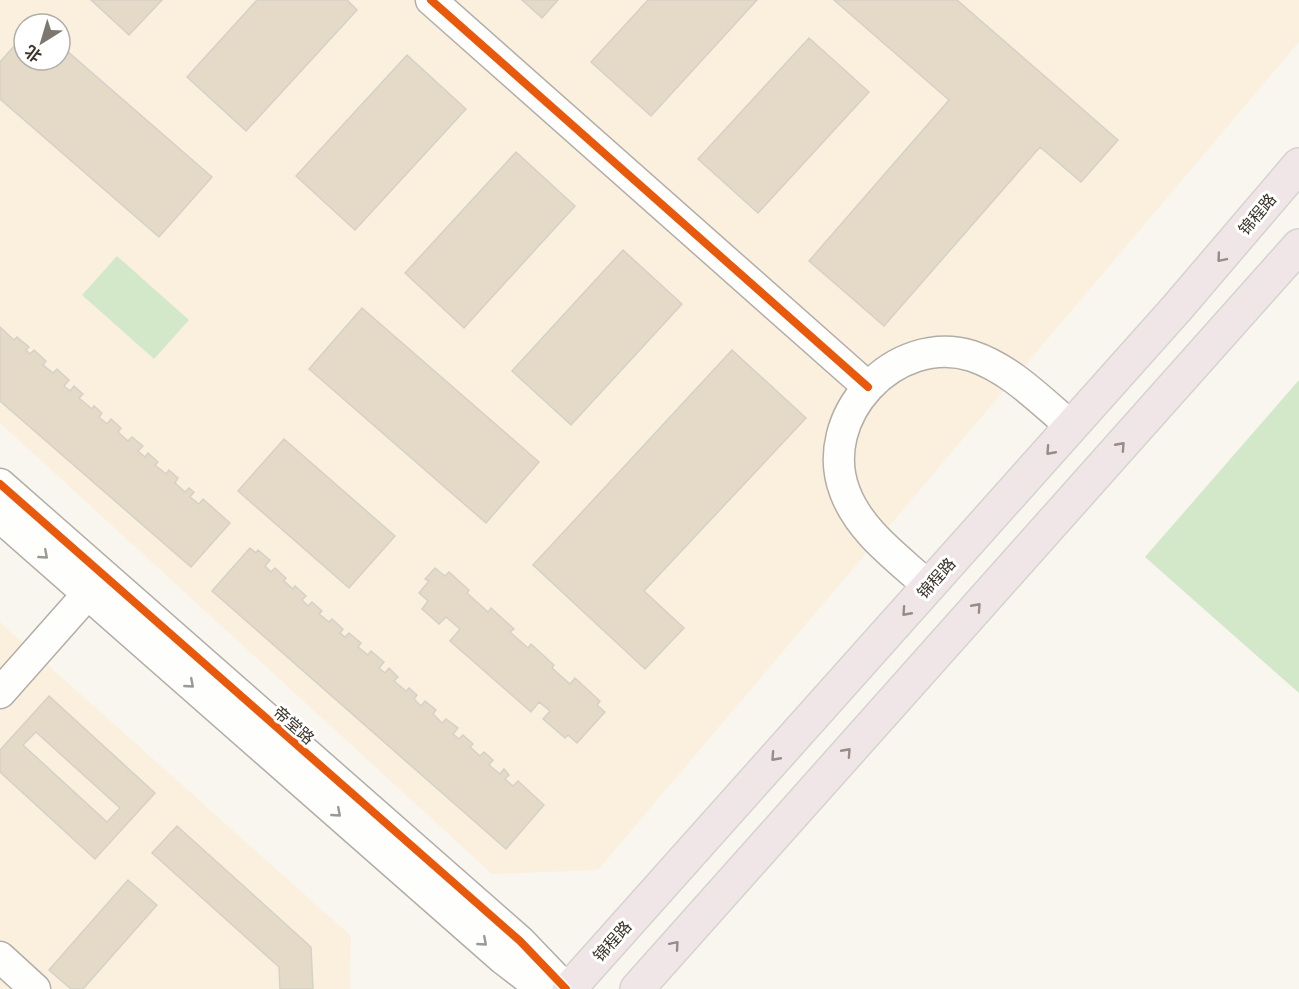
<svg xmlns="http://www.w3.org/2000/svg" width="1299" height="989" font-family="'Asap Condensed','Noto Sans SC',sans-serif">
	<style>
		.built { fill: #fbf0de; fill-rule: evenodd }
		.green { fill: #d2e8c8 }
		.building { fill: #e5dac7; stroke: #d5d1c9; stroke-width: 1.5; fill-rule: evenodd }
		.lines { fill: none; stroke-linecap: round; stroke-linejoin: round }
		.minor-casing { stroke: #b2ada6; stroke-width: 33 }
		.major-casing { stroke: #d5d3cf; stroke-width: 36 }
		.minor { stroke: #fefefd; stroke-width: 30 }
		.major { stroke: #f0e6e8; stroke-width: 33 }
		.cycleway-casing { stroke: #fff; stroke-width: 11 }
		.cycleway { stroke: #e8590c; stroke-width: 8 }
		.oneway { stroke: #958d88 }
		.oneway2 { stroke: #9c9993 }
		.labels { text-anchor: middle; stroke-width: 6; stroke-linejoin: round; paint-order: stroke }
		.street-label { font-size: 16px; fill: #3a3429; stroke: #fff }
	</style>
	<rect width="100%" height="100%" fill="#f9f6f0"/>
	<path class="built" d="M0,0H1299V42L598,870L492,874L0,423ZM24,24H60V60H24Z
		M0,622L351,936L350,989H0Z"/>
	<path class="green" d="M117,256L189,320L154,359L82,295Z
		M1299,380V693L1145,557Z"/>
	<path class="building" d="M91,0H162L129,35Z
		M257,0H347L357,10L246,131L187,77Z
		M522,0H558L542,18Z
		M648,0H757L651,116L591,62Z
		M834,0H957L1118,140L1081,182L1040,147L884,326L809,261L949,100Z
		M24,35V60H60V45L212,177L159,237L0,99V62Z
		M809,38L869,92L758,213L698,159Z
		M407,55L466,109L355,230L296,176Z
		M516,152L575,206L464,328L405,273Z
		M623,250L682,304L571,425L512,371Z
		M362,308L539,462L486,523L309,369Z
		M0,327L14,340L17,337L29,347L26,350L30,354L34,350L46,361L43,365L53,373L57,369L69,380L64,386L70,391L74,386L83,394L79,398L92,409L94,406L102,413L99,417L107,424L111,419L121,428L118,432L128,441L132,437L143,446L138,451L145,457L148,453L158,462L155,465L166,474L169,470L178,478L175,483L185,492L189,488L194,492L190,497L199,504L203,499L230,523L191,567L0,401Z
		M732,350L806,418L644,591L684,628L645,669L533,565Z
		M284,439L395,536L349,588L238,491Z
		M250,548L256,553L258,550L270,560L265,566L271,572L275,568L286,578L284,581L293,589L295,586L306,596L302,600L308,606L312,602L322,611L319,614L329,622L332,619L343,629L340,633L345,637L349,633L361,643L358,647L368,655L371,651L384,662L379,668L385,673L389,668L398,677L394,681L406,691L409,688L417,695L414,699L421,706L425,701L436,710L433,714L442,723L446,719L458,728L453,734L459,739L463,735L473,744L470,747L480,756L484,752L493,760L489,765L500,774L504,769L509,775L505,779L513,786L518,781L544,805L506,849L212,591Z
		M435,568L445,576L449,572L469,590L467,593L488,612L491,608L514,629L510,632L528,648L531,644L554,665L552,668L570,684L575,678L600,701L597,705L605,712L577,743L568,735L565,738L543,719L550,711L539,702L531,712L450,641L460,629L446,617L439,624L422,609L428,601L419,593L429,581L425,579Z
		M49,696L155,793L95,859L0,772V750ZM36,732L120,808L107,822L23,745Z
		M177,826L311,947L313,989H280L279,967L152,853Z
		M128,880L157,905L83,989H71L49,970Z"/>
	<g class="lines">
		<g class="minor-casing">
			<path id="minor" d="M431,0L868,387
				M0,484L520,941L566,989
				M0,517L503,959L542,989
				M928,586C898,558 860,532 845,492C816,417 895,332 972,356C1011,369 1041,401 1072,427
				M0,693L100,580
				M0,957L35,989"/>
		</g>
		<g class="major-casing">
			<path id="major" d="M569,989L1177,308L1299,165
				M637,989L1299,246"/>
		</g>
		<use href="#minor" class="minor"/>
		<use href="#major" class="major"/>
		<g class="cycleway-casing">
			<path id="cycleway" d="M431,0L868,387
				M0,484L520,941L566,989"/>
		</g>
		<use href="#cycleway" class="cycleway"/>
	</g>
	<defs><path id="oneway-chevron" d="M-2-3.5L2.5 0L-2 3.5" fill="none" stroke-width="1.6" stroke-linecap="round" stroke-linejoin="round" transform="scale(1.5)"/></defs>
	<g class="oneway">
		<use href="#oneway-chevron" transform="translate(1221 258) rotate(130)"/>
		<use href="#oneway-chevron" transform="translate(1121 446) rotate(-48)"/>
		<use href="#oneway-chevron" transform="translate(1050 451) rotate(132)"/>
		<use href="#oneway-chevron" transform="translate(977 607) rotate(-48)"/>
		<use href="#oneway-chevron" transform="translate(906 612) rotate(132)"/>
		<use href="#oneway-chevron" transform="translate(847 752) rotate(-48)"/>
		<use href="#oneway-chevron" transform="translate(775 757) rotate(132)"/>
		<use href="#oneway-chevron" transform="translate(675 945) rotate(-49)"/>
	</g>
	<g class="oneway2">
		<use href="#oneway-chevron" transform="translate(44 555) rotate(41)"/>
		<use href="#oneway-chevron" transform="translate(190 684) rotate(41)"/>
		<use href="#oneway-chevron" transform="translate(337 813) rotate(41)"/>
		<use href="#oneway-chevron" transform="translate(483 942) rotate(41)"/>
	</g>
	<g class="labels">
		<g class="street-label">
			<text transform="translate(1257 214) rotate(-50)" y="6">锦程路</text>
			<text transform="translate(936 578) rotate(-48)" y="6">锦程路</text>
			<text transform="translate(294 725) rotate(41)" y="6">帝堂路</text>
			<text transform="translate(612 941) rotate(-48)" y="6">锦程路</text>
		</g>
	</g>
	<g transform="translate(42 42) rotate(217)"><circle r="28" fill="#ffffff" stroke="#b0aea9" stroke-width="1.5"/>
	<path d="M0-4.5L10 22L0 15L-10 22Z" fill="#7d786f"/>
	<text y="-9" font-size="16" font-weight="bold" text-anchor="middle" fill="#3a3429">北</text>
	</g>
</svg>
